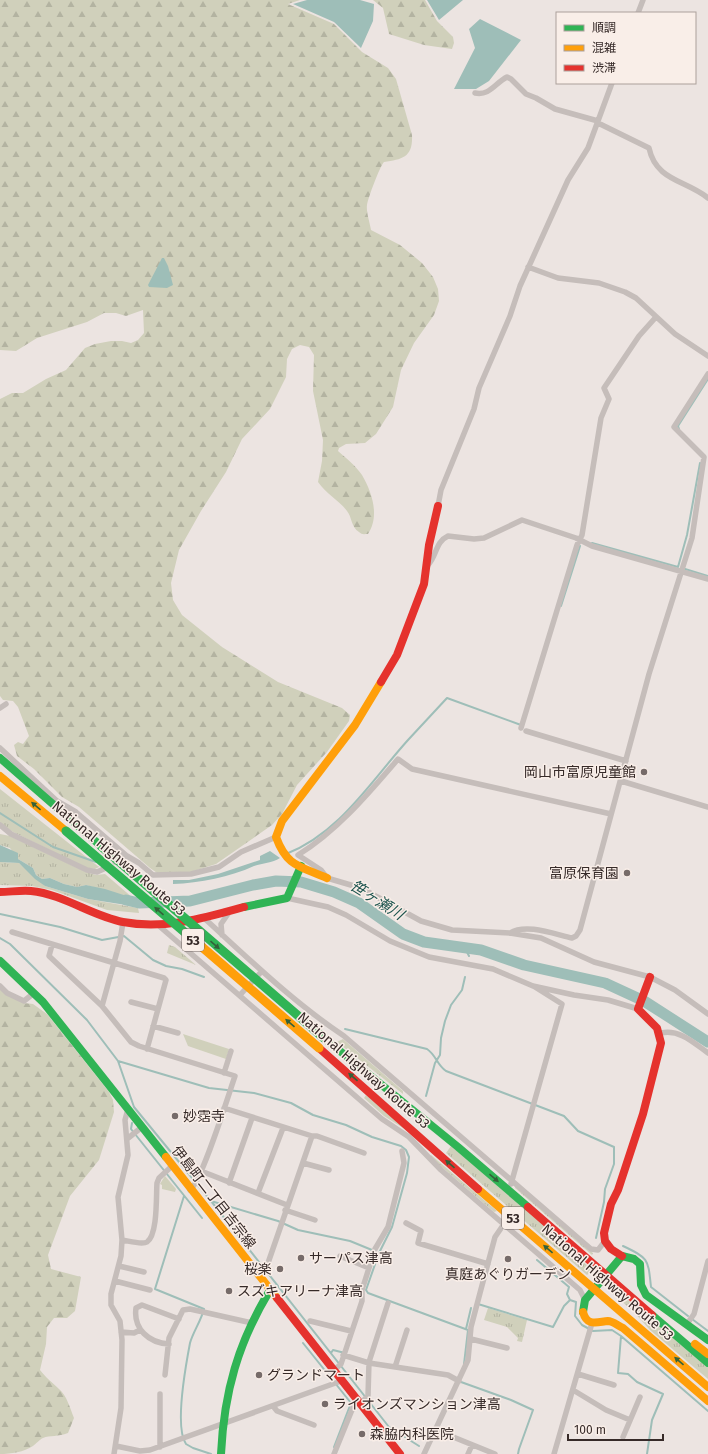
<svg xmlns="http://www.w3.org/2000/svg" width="708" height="1454" font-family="'Fira Sans','Noto Sans JP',sans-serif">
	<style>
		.grass { fill: url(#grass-tufts) }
		.forest { fill: url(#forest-firs) }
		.park { fill: #d0d0bb }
		.water { fill: #9ebeb8 }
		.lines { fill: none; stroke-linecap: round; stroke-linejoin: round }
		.stream { stroke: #9ebeb8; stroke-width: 2 }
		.river { stroke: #9ebeb8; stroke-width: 11 }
		.street { stroke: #c5bdba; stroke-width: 5.5 }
		.fast { stroke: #30b455; stroke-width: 8 }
		.slow { stroke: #ff9f0a; stroke-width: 8 }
		.jam { stroke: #e5322d; stroke-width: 8 }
		.fast-bridge { stroke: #30b455; stroke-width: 9 }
		.slow-bridge { stroke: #ff9f0a; stroke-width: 9 }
		.oneway { fill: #34613a }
		.poi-dot { fill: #766b69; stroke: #f9eee8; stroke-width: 1.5 }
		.labels { text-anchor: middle; stroke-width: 3; stroke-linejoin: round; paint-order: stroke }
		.shield { fill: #f9eee8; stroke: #706562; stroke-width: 1 }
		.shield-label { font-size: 13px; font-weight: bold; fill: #362a28 }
		.poi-label { font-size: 14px; fill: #362a28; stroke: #f9eee8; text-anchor: start }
		.street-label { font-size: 14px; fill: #362a28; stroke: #f9eee8 }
		.water-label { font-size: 15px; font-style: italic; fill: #1f5650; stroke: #f9eee8 }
	</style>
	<defs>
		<pattern id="grass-tufts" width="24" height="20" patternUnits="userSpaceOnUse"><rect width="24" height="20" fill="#d0d0bb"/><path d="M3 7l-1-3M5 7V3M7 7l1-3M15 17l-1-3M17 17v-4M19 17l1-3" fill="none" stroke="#b3b3a1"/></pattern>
		<pattern id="forest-firs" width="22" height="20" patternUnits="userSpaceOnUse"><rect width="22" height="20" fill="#d0d0bb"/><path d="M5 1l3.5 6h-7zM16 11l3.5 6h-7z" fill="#b3b3a1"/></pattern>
	</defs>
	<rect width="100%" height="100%" fill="#ece4e1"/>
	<path class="grass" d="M0,789L99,867L95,869L87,868L13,832L0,823Z
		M0,834L10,836L86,872L96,875L105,874L133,898L86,885L77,887L64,884L50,878L42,879L36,875L33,868L18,859L10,848L0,845Z
		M0,862L19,863L45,886L88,899L138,908L139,913L107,910L52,890L32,886L0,885Z
		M169,945L175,947L196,965L167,953Z
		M343,1039L403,1091V1094L337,1042Z
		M366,1095L411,1133L384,1116L364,1098Z
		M451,1146L551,1231L592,1270L587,1275L446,1153Z
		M431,1155L497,1211L494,1212L430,1157Z
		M515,1186L593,1253L592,1255L515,1188Z
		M614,1288L708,1368V1379L650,1330L633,1311L613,1294L611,1291Z
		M488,1308L527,1320L522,1342L517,1341L518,1338L507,1327L484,1320Z"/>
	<path class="forest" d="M0,0H300L288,4L334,24L362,52L388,68L396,79L412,135C413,157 403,159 384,162C380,166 368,198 367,205C366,212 370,223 371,230L400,245L422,263L433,277L438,289L439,301L434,315L414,343L401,370L393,407L376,434L365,443L346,444L339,448L338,451C346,458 356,466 362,475C372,492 380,516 368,534C364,534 362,535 359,532C351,527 352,517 347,511C339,500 326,494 318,482L322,461L323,440L313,391L314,355L309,347L300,345L292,349L287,359L286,377L270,409L242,439L226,472L201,511L179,550L171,583L173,600L182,615L222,647L278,682L342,708L350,715L349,721L327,752L297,785L282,814L272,825L216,864L191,872L160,875L150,868L79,807L62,797L34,769L17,756L14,745L18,742L23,744L29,736L18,707L13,701L3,700L0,696V399L12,393H23L46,379L66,370L85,348L95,344L111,341H122L131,343L138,340L144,333L143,310L126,316L116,313H104L87,322L37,338L16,351L0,350Z
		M373,0H425L437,21L453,37L454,43L452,49L424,45L389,34L383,8Z
		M0,988L24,1003L33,1004L47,1014L109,1092L113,1100L114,1112L99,1160L70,1196L48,1255L51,1269L81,1277L75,1311L67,1318H54L47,1327L46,1344L40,1370C46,1378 52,1382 59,1389C67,1396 70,1408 74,1418L68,1433C58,1437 50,1435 43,1438C40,1439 36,1444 33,1446C24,1452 11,1454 0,1454Z"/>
	<path class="park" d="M183,1034L229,1049L226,1059L188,1046Z
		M165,1176L176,1189L175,1192L162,1189V1185L160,1184Z"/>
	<path class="water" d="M307,0H360L374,4L373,21L361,48L334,22L293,4Z
		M427,0H463L439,20Z
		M480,19L521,40L489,81L476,89H454L475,48L469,29Z
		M162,258H164L168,266L173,285L167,288L149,287L148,285Z
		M0,845L18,853V859L33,868L36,875L42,879L50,878L64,884L77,887L86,885L105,889L133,898L145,908L88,899L45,886L35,879L19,863L0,862Z
		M270,851L280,858C272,863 263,863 254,866C230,877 200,883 173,884V880H189L218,874L260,860V856Z"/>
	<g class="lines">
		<path class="stream" d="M679,429L678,426L708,379
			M592,543L678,567L687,535L700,463
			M685,569L708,576
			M561,606L580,546
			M0,813L53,847L96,862
			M286,854C340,833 371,781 408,740C421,726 434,712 447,698L521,725
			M0,914L60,927L102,940L124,936L153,960L166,966L182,969L204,977
			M0,938L10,944L87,1020L118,1061L134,1107L211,1201L389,1427L419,1446
			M465,948L469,956
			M345,1029L427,1049C436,1055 437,1065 446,1071L564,1116L578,1131L614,1147V1164L605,1189L604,1202L596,1238
			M118,1061L209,1088L254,1093L291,1103L313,1115L346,1125L372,1137L401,1146L406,1150L409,1157L407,1173L392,1227L379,1253L366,1290L368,1293L468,1330L464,1364
			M426,1096L435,1063L440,1055L441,1038L445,1021L451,1005L462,990L465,977
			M132,1123L131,1129L202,1218
			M184,1196L155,1289L204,1309C201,1321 193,1332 190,1343C186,1364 174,1427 186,1444L193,1448L211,1454
			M211,1201L278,1221L298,1230L350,1241L372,1250
			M623,1246C649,1258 648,1259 651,1287L688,1316
			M537,1260L569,1287L567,1294L570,1300L576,1302L575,1316L582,1325L593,1331L612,1330L621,1336L618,1373L628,1374L637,1382L663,1394L652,1420L647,1454
			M478,1304L553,1327L564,1306L570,1300
			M692,1319L708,1331
			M466,1329L471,1308
			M621,1336L708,1411
			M303,1343L351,1403L334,1447
			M331,1353L333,1350L345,1353
			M461,1382L511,1400L533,1410L519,1449L518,1454"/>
		<path class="river" d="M126,900L139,903L190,901L253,885L276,881L301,882L334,892L359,903L403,934L424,942L481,950L524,965L605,983L644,1001L708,1042"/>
		<path class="street" d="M638,13L643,0
			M475,93C490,96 495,83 507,77L511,79L526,94L536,98L555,109L598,121
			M598,123L649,148C656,181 686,180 708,198
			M528,267L558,278L599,283L625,292L636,298L675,334L708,356
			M438,506L441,490L474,409L479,388L510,316L520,286L568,180L588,148L612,83
			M428,565C437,556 435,542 448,536L474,539L484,538L522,520L576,538L592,546L708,579
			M0,708L6,704
			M521,728L577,545L582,535L601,418L609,399L604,388L639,336L656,317
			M526,731L626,761
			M0,748L57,801L76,812L127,856
			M621,781L708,807
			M611,814L412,769L398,759C368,794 338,830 298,855L321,870L327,878L361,888L421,921L452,930L510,933L541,938L594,962L650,977L675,990L708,1014
			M0,825L11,834L87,870L97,872L108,867
			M115,862L127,856L139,863L153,875L191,874L219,867L241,852L276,837
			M287,898L328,907L346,915L390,941L429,957L493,969L533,986L574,995L608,1000L638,1009
			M204,918C249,959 293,1002 344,1036L591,1249L598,1250L605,1241
			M123,922L120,941L102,1006L131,1042L139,1046L235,1076C228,1096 202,1181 190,1190
			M158,925L382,1119L409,1137L441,1170L580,1290L585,1300
			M12,932L164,978L166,980L147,1049
			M510,933C526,923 554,934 572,938L576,936L580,930L649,674L692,538L704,457L674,427L708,374
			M222,935L221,924L230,911
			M52,945L49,956L102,1006
			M0,986L7,993L24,1001L34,993
			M240,995L262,971
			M131,1002L158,1009
			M153,1026L178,1033
			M661,1033C680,1029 694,1043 708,1053
			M224,1073L231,1051
			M224,1108L312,1136H317L364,1153
			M127,1139L142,1127
			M303,1163L329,1170
			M201,1171L287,1205
			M229,1183L252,1118
			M511,1184L562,1004L535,987
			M258,1193L283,1128
			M285,1210L315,1220
			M406,1223L421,1231L418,1243L488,1264
			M122,1240C129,1241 142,1245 147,1242C158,1235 156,1195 157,1183L159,1178L172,1166
			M340,1256L369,1268
			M119,1266L144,1272
			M258,1276L268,1263L312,1136
			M115,1281L150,1290
			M310,1321L351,1331
			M687,1324L694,1314L708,1261
			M121,1332L134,1333L140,1330
			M471,1339L507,1348
			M169,1344C149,1343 133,1329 136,1308L142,1305L179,1319
			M343,1355L369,1363L448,1375L459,1381
			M395,1367L407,1330
			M333,1371L341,1364L362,1301V1290L375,1249L388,1227L404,1163L402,1151
			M578,1374L614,1385
			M165,1375L169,1338L183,1310L190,1309L252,1323
			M573,1390L606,1410L630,1420
			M160,1394V1447
			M360,1404L368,1396L369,1362L388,1303
			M273,1406L277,1411L314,1425
			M436,1430L495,1454
			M623,1437L640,1397
			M116,1446L140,1451L150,1450L341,1381
			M114,1454L121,1408L122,1340L120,1321L111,1305V1294L121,1256L122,1240L118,1197L128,1155L125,1120L128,1109
			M334,1454L356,1400
			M424,1454L468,1360L471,1327L480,1293L495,1237L506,1221
			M468,1454L472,1445
			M554,1454L592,1323"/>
		<path class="fast" d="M0,758L101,846
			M244,907L287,898L301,866
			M0,961L43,1002L166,1157
			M324,1038L458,1147L528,1207
			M583,1312L585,1300L622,1256L634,1259L640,1264L641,1285L646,1295L708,1340
			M652,1315L708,1363
			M221,1454C224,1392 238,1343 270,1290"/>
		<path class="slow" d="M0,776L66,831
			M327,878C300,866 287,867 276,837L282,821L355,725L381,682
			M166,1157L277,1298
			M478,1189L708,1387
			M583,1312C587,1327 597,1322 608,1321C613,1321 618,1326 623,1328L708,1401
			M695,1344L708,1354"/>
		<path class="jam" d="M381,682L397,655L424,584L429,545L438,506
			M0,892C10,892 21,890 31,891C63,894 92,916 123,922C164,930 205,918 244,907
			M319,1048L478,1189
			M528,1207L652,1315
			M622,1256L611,1249L605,1241L604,1233L611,1204L618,1190L643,1114L661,1043L657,1028L638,1009L650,977
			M277,1298L400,1454"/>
		<path class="fast-bridge" d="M66,831L202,947
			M101,846L324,1038"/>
		<path class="slow-bridge" d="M202,947L319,1048"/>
	</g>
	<defs><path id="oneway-solid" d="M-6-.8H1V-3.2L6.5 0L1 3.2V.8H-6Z"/></defs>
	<g class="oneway">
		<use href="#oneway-solid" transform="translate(36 806) rotate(-140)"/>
		<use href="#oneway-solid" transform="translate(159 911) rotate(-139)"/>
		<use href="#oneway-solid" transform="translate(215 945) rotate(41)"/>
		<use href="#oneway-solid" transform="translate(290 1023) rotate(-139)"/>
		<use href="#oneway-solid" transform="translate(353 1077) rotate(-139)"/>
		<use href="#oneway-solid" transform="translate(450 1164) rotate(-139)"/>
		<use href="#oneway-solid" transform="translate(494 1178) rotate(40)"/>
		<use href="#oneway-solid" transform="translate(548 1249) rotate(-140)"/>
		<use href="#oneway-solid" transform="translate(679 1361) rotate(-139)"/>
	</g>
	<g class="poi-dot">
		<circle cx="644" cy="772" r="4"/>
		<circle cx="627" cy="873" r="4"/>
		<circle cx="175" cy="1116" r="4"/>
		<circle cx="301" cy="1258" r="4"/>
		<circle cx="508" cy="1259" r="4"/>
		<circle cx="280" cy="1269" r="4"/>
		<circle cx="229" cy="1291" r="4"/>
		<circle cx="259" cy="1375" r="4"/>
		<circle cx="325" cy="1404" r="4"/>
		<circle cx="362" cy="1434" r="4"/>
	</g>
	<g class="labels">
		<g class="shield">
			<rect x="182" y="929" width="22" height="22" rx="3"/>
			<rect x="502" y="1207" width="22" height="22" rx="3"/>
		</g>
		<g class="shield-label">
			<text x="193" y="945">53</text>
			<text x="513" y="1223">53</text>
		</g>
		<g class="poi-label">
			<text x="636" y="777" text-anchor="end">岡山市富原児童館</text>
			<text x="619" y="878" text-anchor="end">富原保育園</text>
			<text x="183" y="1121">妙霑寺</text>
			<text x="309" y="1263">サーパス津高</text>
			<text x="272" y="1274" text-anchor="end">桜楽</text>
			<text x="508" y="1279" text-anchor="middle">真庭あぐりガーデン</text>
			<text x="237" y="1296">スズキアリーナ津高</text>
			<text x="267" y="1380">グランドマート</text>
			<text x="333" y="1409">ライオンズマンション津高</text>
			<text x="370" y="1439">森脇内科医院</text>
		</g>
		<g class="street-label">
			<text transform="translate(119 858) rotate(40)" y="5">National Highway Route 53</text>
			<text transform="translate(364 1070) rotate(41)" y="5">National Highway Route 53</text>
			<text transform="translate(214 1197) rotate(52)" y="5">伊島町二丁目吉宗線</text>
			<text transform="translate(608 1282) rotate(41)" y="5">National Highway Route 53</text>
		</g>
		<g class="water-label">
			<text transform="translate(377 900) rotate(32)" y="5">笹ヶ瀬川</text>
		</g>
	</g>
	<rect x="556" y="12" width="140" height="72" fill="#f9eee8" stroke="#aba09b"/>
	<rect x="564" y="25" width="20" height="6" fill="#30b455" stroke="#aba09b"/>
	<text x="592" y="32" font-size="12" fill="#362a28">順調</text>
	<rect x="564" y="45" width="20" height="6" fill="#ff9f0a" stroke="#aba09b"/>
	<text x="592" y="52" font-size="12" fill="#362a28">混雑</text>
	<rect x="564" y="65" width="20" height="6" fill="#e5322d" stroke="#aba09b"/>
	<text x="592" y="72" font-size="12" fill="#362a28">渋滞</text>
	<path d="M568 1434v6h95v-6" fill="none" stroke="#362a28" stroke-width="2"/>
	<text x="574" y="1434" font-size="12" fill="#362a28" stroke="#f9eee8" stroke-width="3" paint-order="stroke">100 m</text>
</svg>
